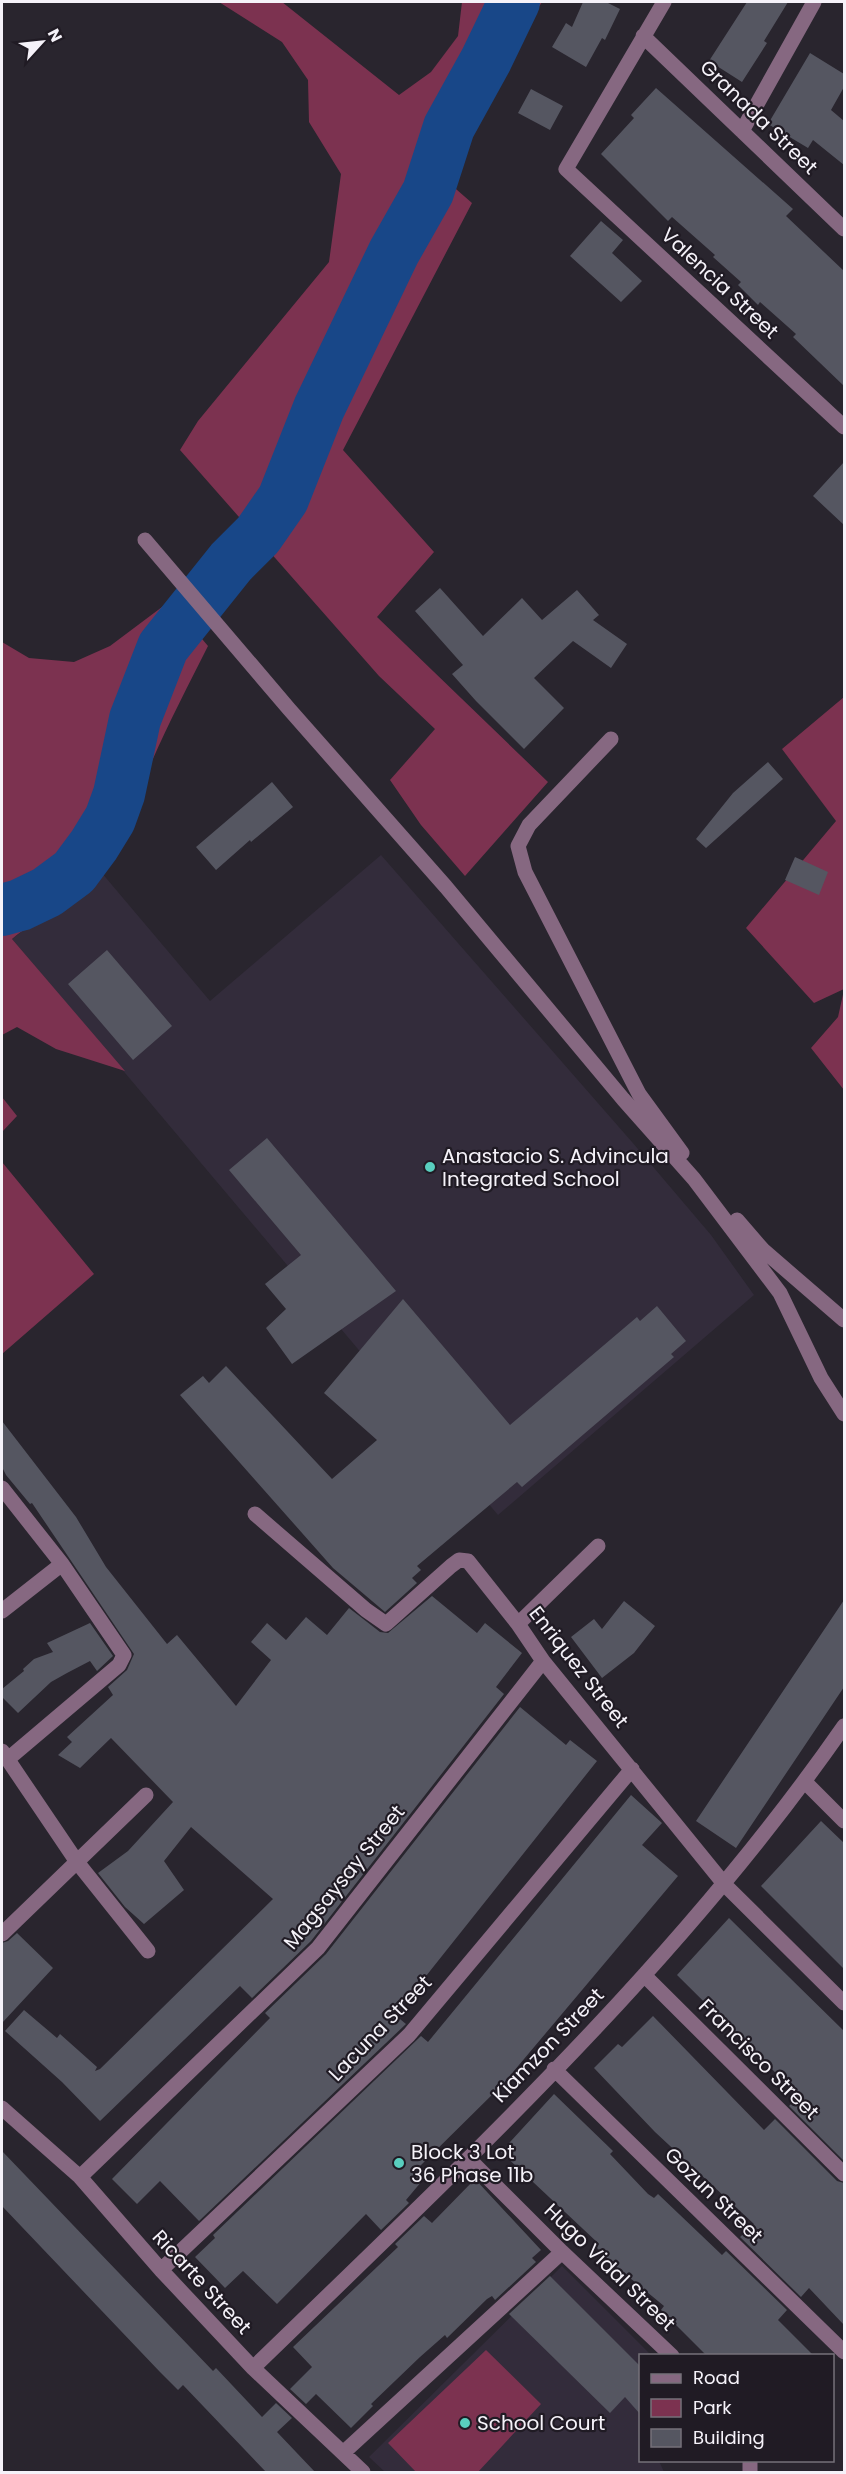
<svg xmlns="http://www.w3.org/2000/svg" width="846" height="2474" font-family="Poppins,sans-serif">
	<style>
		.built { fill: #332c3b }
		.green { fill: #7c3250 }
		.lines { fill: none; stroke-linecap: round; stroke-linejoin: round }
		.river { stroke: #184788; stroke-width: 52 }
		.building { fill: #555661 }
		.minor { stroke: #866881; stroke-width: 15 }
		.poi-dot { fill: #59cebe; stroke: #201b24; stroke-width: 2 }
		.labels { text-anchor: middle; stroke-width: 4.5; stroke-linejoin: round; paint-order: stroke }
		.street-label { font-size: 20px; fill: #f5f2f9; stroke: #201b24 }
		.poi-label { font-size: 20px; fill: #f5f2f9; stroke: #201b24; text-anchor: start }
	</style>
	<rect width="100%" height="100%" fill="#29252e"/>
	<path class="built" d="M381,855L632,1142L711,1235L754,1295L498,1515L12,939L38,919L71,900L101,872L210,1001Z
		M562,2266L651,2355L640,2356V2460L659,2461L664,2472H385L369,2457Z"/>
	<path class="green" d="M219,2H282L399,95L431,72L458,36L462,2H542L433,169L472,203L343,450L434,552L377,617L548,782L465,876L421,825L390,780L435,729L379,676L180,450L198,421L329,262L341,174L309,122L308,80L282,42Z
		M170,601L208,646C189,684 169,722 152,761C137,799 128,842 100,873C75,901 41,915 12,939L125,1071L56,1049L17,1027L2,1035V642L29,658L74,662L110,646Z
		M844,697V989L814,1003L746,928L836,821L782,749Z
		M844,990V1090L811,1048L838,1017Z
		M2,1097L17,1116L2,1132Z
		M2,1162L94,1274L2,1354Z
		M486,2350L541,2404L478,2472H416L388,2443Z"/>
	<g class="lines">
		<path class="river" d="M2,910L20,905L47,892L74,872L94,845L110,819L119,794L135,719L163,647L231,562L258,535L283,499L319,408L394,252L428,192L449,127L486,60L514,2"/>
	</g>
	<path class="building" d="M583,2H606L620,9L605,40L602,38L586,67L552,47L566,23L572,27Z
		M747,2H788L764,41L767,43L742,82L709,61Z
		M810,53L844,74V87L831,110L844,121V165L813,140L808,148L768,124Z
		M656,88L793,209L786,216L844,271V386L793,337L796,334L760,302L758,305L738,285L741,282L713,257L715,255L672,217L668,221L601,154L634,118L631,115Z
		M531,89L563,106L550,130L518,113Z
		M601,221L623,240L612,253L642,281L621,302L570,256Z
		M844,462V525L813,496Z
		M440,588L483,636L522,598L542,620L577,590L599,615L593,620L627,644L611,668L573,641L534,678L564,708L524,749L476,701L452,674L463,665L415,611Z
		M768,762L783,779L706,848L696,839L733,793Z
		M272,782L293,807L251,842L250,840L216,870L196,847Z
		M795,857L828,872L819,895L785,880Z
		M107,950L172,1026L133,1060L68,984Z
		M267,1138L396,1291L292,1364L266,1328L286,1309L265,1284L301,1255L229,1170Z
		M403,1299L510,1425L637,1317L640,1321L657,1306L686,1341L671,1354L674,1357L522,1487L517,1482L417,1566L421,1570L412,1578L417,1583L385,1612L333,1568L180,1395L203,1376L209,1383L226,1366L332,1479L377,1440L324,1393Z
		M2,1421L76,1517L106,1567L167,1644L177,1635L236,1706L271,1660L251,1642L267,1623L286,1640L306,1617L327,1635L349,1608L380,1632L388,1633L432,1596L477,1633L485,1623L522,1653L496,1687L504,1694L311,1941L252,1998L240,1986L100,2121L62,2082L5,2031L24,2010L57,2038L60,2034L97,2067L95,2071L100,2069L273,1899L191,1827L164,1861L184,1890L144,1924L125,1907L98,1873L128,1851L173,1802L111,1738L80,1768L58,1755L72,1742L67,1737L113,1695L108,1687L127,1670L134,1654L32,1503L30,1504L6,1475L2,1467Z
		M844,1600V1687L736,1848L696,1821Z
		M624,1601L655,1626L634,1653L602,1678L571,1637L594,1619L602,1629Z
		M90,1623L113,1656L97,1671L90,1661L67,1673L51,1682L18,1713L2,1697V1689L24,1671L23,1669L34,1659L53,1652L47,1643Z
		M520,1707L566,1745L570,1740L597,1761L395,2015L406,2024L199,2221L160,2181L137,2204L112,2179L270,2018L265,2013L326,1954Z
		M631,1795L662,1823L642,1845L678,1876L503,2084L419,2167L427,2175L406,2200L409,2203L381,2230L366,2214L277,2304L243,2271L225,2288L195,2257L215,2238L213,2235L421,2036L428,2042Z
		M821,1821L844,1843V1969L761,1886Z
		M729,1918L844,2031V2161L789,2106L799,2096L677,1975Z
		M17,1933L53,1968L2,2023V1943L8,1941Z
		M653,2016L764,2130L775,2119L837,2181L844,2183V2325L809,2288L801,2297L740,2237L754,2224L655,2132L594,2068L618,2044L622,2047Z
		M554,2094L613,2151L610,2154L648,2194L654,2198L658,2194L722,2255L726,2251L787,2310L778,2320L813,2355H706L661,2310L664,2306L624,2273L623,2274L596,2247L599,2244L501,2152Z
		M2,2151L213,2371L216,2368L262,2417L276,2403L292,2418L277,2432L315,2472H266L183,2385L178,2390L160,2372L2,2206Z
		M475,2179L541,2250L532,2258L536,2262L495,2300L492,2296L487,2299L447,2338L445,2335L420,2357L371,2404L373,2406L351,2428L316,2394L306,2404L290,2389L312,2367L293,2347L398,2247L395,2244L424,2216L432,2223Z
		M550,2276L640,2366V2414L625,2397L610,2413L509,2314Z"/>
	<g class="lines">
		<path class="minor" d="M664,2L566,169L844,427
			M643,36L844,229
			M742,131L814,2
			M145,540L289,709L446,887L623,1099L694,1179L780,1293L821,1378L844,1414
			M611,739L529,825L518,846L525,872L639,1094L682,1153
			M737,1220L763,1250L844,1320
			M2,1488L62,1564L124,1655L119,1665L8,1759
			M255,1514L366,1610L386,1624L451,1566L459,1560L468,1561L518,1624L543,1661L725,1885L844,2003
			M2,1611L62,1564
			M518,1624L598,1546
			M2,1751L77,1862L148,1951
			M805,1782L844,1821
			M2,1934L146,1795
			M644,1975L844,2174
			M554,2069L844,2352
			M2,2108L80,2177L161,2270L253,2368L363,2472
			M469,2159L562,2252L672,2356
			M80,2177L318,1948L543,1661
			M161,2270L409,2035L632,1769
			M253,2368C461,2166 678,1965 844,1726
			M343,2453L562,2252
			M750,2460V2472"/>
	</g>
	<g class="poi-dot">
		<circle cx="430" cy="1167" r="6"/>
		<circle cx="399" cy="2163" r="6"/>
		<circle cx="465" cy="2423" r="6"/>
	</g>
	<g class="labels">
		<g class="street-label">
			<text transform="translate(759 117) rotate(44)" y="7">Granada Street</text>
			<text transform="translate(720 283) rotate(43)" y="7">Valencia Street</text>
			<text transform="translate(579 1667) rotate(52)" y="7">Enriquez Street</text>
			<text transform="translate(344 1877) rotate(-51)" y="7">Magsaysay Street</text>
			<text transform="translate(380 2028) rotate(-46)" y="7">Lacuna Street</text>
			<text transform="translate(548 2045) rotate(-46)" y="7">Kiamzon Street</text>
			<text transform="translate(759 2059) rotate(45)" y="7">Francisco Street</text>
			<text transform="translate(714 2195) rotate(44)" y="7">Gozun Street</text>
			<text transform="translate(610 2267) rotate(44)" y="7">Hugo Vidal Street</text>
			<text transform="translate(202 2282) rotate(47)" y="7">Ricarte Street</text>
		</g>
		<g class="poi-label">
			<text x="442" y="1163">Anastacio S. Advincula<tspan x="442" dy="23">Integrated School</tspan></text>
			<text x="411" y="2159">Block 3 Lot<tspan x="411" dy="23">36 Phase 11b</tspan></text>
			<text x="477" y="2430">School Court</text>
		</g>
	</g>
	<rect width="846" height="2474" fill="none" stroke="#f5f2f9" stroke-width="6"/>
	<rect x="639" y="2354" width="195" height="108" fill="#201b24" stroke="#757179" stroke-width="1.5"/>
	<rect x="651" y="2374" width="30" height="9" fill="#866881" stroke="#757179" stroke-width="1.5"/>
	<text x="693" y="2384" font-size="18" fill="#f5f2f9">Road</text>
	<rect x="651" y="2399" width="30" height="18" fill="#7c3250" stroke="#757179" stroke-width="1.5"/>
	<text x="693" y="2414" font-size="18" fill="#f5f2f9">Park</text>
	<rect x="651" y="2429" width="30" height="18" fill="#555661" stroke="#757179" stroke-width="1.5"/>
	<text x="693" y="2444" font-size="18" fill="#f5f2f9">Building</text>
	<g transform="translate(42 42) rotate(63)" stroke="#201b24" stroke-width="4.5" paint-order="stroke">
	<path d="M0-4.5L10 22L0 15L-10 22Z" fill="#f5f2f9"/>
	<text y="-9" font-size="16" font-weight="bold" text-anchor="middle" fill="#f5f2f9">N</text>
	</g>
</svg>
